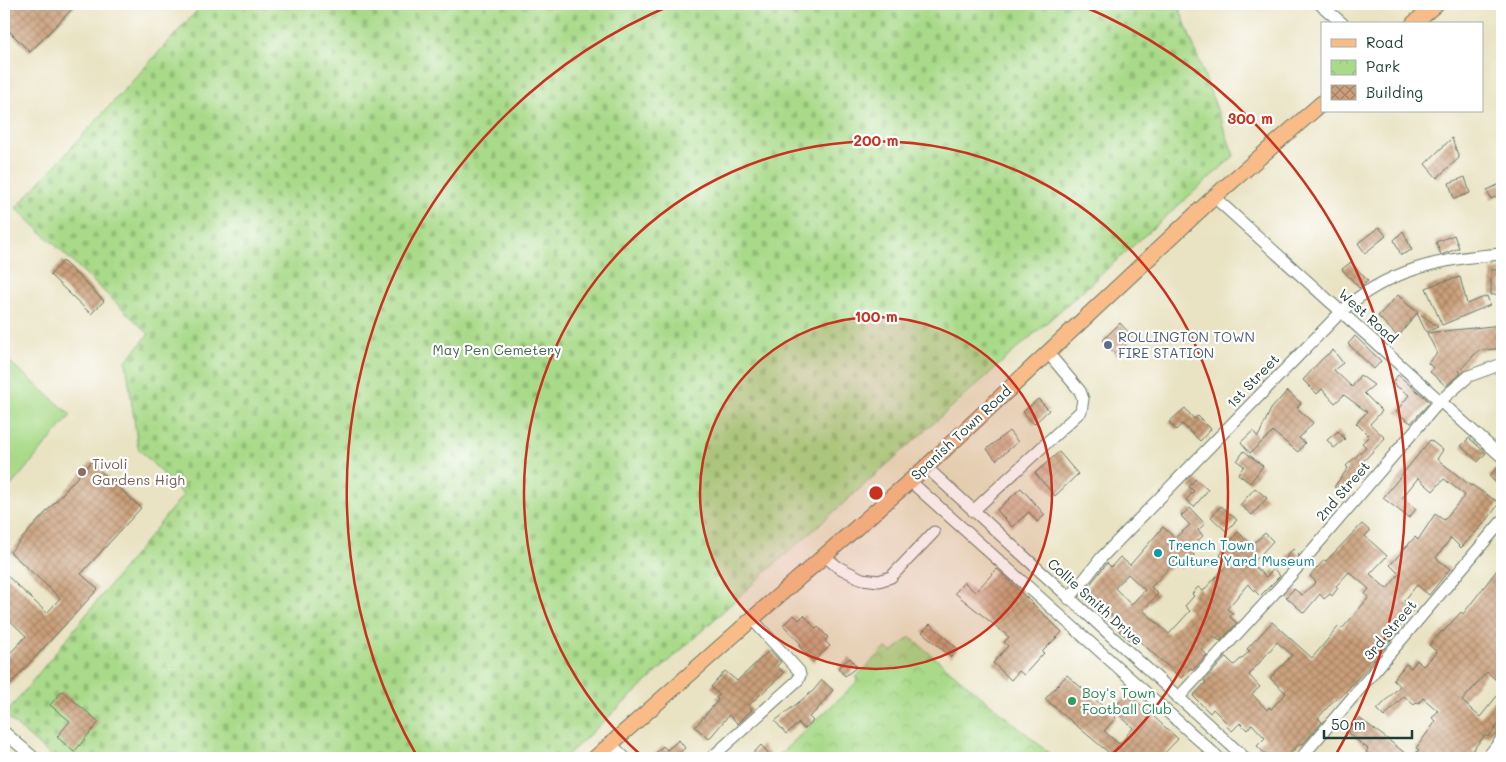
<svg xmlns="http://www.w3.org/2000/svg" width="1506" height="762" font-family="Mali,sans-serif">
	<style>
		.grass { fill: #a9da89; stroke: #648c5e }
		.cemetery { fill: url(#cemetery-stones); stroke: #648c5e }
		.park { fill: url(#park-crowns); stroke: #648c5e }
		.building { fill: url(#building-cross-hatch); fill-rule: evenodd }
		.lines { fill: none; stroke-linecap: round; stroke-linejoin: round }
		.minor-casing { stroke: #676; stroke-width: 13 }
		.major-casing { stroke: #676; stroke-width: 17 }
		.minor { stroke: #fff; stroke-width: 11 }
		.major { stroke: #f9bc89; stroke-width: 15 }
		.ring { fill: none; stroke: #c8321e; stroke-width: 2.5 }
		.service-dot { fill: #5c6f8a; stroke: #fff; stroke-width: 2 }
		.education-dot { fill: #8d6e63; stroke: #fff; stroke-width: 2 }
		.culture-dot { fill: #0f9aa8; stroke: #fff; stroke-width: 2 }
		.leisure-dot { fill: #2e9e5b; stroke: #fff; stroke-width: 2 }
		.labels { text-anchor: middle; stroke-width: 4.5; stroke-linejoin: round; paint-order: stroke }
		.street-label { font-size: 14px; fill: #1f3d34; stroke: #fff }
		.service-label { font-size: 14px; fill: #4e5e75; stroke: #fff; text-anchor: start }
		.park-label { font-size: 14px; fill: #426449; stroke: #fff }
		.education-label { font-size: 14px; fill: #785e54; stroke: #fff; text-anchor: start }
		.culture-label { font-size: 14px; fill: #0d838f; stroke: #fff; text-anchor: start }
		.leisure-label { font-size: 14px; fill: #27864d; stroke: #fff; text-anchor: start }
		.centre { fill: #c8321e; stroke: #fff; stroke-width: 2.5 }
		.ring-label { font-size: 15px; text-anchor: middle; font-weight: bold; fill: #c8321e; stroke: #fff; stroke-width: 4.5; stroke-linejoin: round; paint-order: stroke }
	</style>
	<defs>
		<pattern id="cemetery-stones" width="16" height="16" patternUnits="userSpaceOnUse" patternTransform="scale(1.25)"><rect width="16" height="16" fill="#a9da89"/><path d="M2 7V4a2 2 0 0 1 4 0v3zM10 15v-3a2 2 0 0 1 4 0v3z" fill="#91bc77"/></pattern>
		<pattern id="park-crowns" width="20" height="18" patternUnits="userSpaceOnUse" patternTransform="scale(1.25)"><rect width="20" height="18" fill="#a9da89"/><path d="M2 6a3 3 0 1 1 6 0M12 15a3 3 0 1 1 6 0" fill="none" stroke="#91bc77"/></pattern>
		<pattern id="building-cross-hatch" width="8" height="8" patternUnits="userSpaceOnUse" patternTransform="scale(1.25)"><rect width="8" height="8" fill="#ca9f79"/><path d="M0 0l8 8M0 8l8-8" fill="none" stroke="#a38364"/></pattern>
	</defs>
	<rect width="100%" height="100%" fill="#fff"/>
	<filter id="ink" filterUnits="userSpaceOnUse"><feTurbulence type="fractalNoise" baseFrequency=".02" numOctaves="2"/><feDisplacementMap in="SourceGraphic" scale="10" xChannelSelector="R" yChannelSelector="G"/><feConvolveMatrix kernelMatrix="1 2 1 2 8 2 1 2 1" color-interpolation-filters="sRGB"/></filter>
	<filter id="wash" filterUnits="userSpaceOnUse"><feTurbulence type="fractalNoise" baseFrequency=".0096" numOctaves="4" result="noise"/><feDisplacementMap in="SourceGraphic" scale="20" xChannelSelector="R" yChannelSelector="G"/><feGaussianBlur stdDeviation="1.12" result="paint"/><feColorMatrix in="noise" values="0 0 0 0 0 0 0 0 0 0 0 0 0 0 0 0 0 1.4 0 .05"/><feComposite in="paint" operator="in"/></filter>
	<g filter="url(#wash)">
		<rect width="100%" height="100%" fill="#e9e3c3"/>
		<path class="grass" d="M4,357L71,415L4,494Z"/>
		<path class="cemetery" d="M203,4H1178L1234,156L757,580L564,758H53L5,715L183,495L138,448L126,361L149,334L16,208Z"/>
		<path class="park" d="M910,637L1055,758H776L857,682L856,677L886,648L892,652Z"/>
		<g id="blocks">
			<path class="building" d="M4,4H77L30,52L4,26Z
				M1452,138L1459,158L1437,178L1425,164Z
				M1465,177L1470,193L1454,199L1449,183Z
				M1502,183V194L1491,199L1487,190Z
				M1379,227L1386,236L1365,253L1358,243Z
				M1403,231L1412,250L1401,255L1394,240Z
				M1454,235L1459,248L1441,255L1436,242Z
				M63,261L104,301L91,314L50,275Z
				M1351,262L1368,281L1359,288L1342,269Z
				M1491,270H1502V294L1491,295Z
				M1460,277L1467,304L1487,296L1490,305L1442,325L1426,288L1438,283Z
				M1398,295L1408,305L1438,327L1426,332L1417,313L1398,337L1378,316Z
				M1120,323L1132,336L1125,344L1127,347L1117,356L1103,340Z
				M1502,325V348L1478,351L1459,371L1461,373L1446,386L1430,372L1433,368L1428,363L1437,353L1427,333L1443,331L1445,333L1444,331Z
				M1355,336L1381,361L1374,369L1348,344Z
				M1333,350L1343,363L1334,370L1352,387L1360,375L1374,385L1364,393L1382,411L1370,424L1385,438L1361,464L1366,469L1351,483L1344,494L1334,487L1348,468L1346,466L1366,447L1362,443L1369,436L1356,423L1367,412L1344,395L1335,403L1322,389L1317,394L1303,380L1322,359Z
				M1398,375L1430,402L1411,423L1396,412L1409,395L1392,383Z
				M1287,391L1301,403L1297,408L1313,423L1299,438L1305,443L1298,452L1273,432L1250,453L1241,442L1253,431L1258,437L1271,409Z
				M1038,399L1049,410L1034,424L1023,412Z
				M1185,408L1194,419L1198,416L1211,429L1200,441L1182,424L1176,430L1169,422Z
				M1009,431L1018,442L996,460L987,449Z
				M1338,431L1345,439L1334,448L1327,440Z
				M1469,438L1486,453L1478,462L1461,446Z
				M1430,440L1443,450L1437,459L1471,486L1472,485L1499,503L1488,519L1461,548L1451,538L1436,558L1450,569L1429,595L1417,585L1404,601L1414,609L1399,627L1401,628L1369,666L1337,701L1335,699L1318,718L1322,722L1303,744L1300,743L1286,758H1270L1257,746L1265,738L1252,724L1247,730L1240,723L1232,731L1225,725L1227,723L1213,709L1210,713L1193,696L1206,682L1204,681L1226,657L1234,665L1250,651L1247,649L1272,622L1312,658L1339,626L1342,629L1369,597L1365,594L1369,589L1349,572L1336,586L1338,588L1332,596L1330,594L1324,599L1320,594L1304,613L1286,597L1294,589L1302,595L1316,582L1310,576L1324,560L1326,561L1362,524L1370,531L1365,536L1387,556L1370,574L1387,589L1399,574L1390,565L1415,537L1418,540L1435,514L1444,520L1465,495L1444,479L1433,491L1418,478L1402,498L1416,509L1409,518L1383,498ZM1277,642L1292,655L1270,678L1286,693L1271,709L1269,707L1267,710L1252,694L1260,687L1249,675Z
				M1244,451L1263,466L1250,483L1238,474L1244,466L1237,461Z
				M1059,452L1078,474L1055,496L1035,473Z
				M91,462L141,508L81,574L98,589L4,691V660L26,636L4,615V573L47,613L60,598L10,552Z
				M1500,464H1502V489L1489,476Z
				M1195,479L1208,490L1194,507L1186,500L1194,491L1189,487Z
				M1021,488L1045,515L1037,522L1029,512L1012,527L997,510Z
				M1255,488L1267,498L1252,515L1240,505Z
				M1221,506L1237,520L1226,531L1211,517Z
				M1190,508L1205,524L1198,530L1203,536L1188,549L1194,555L1181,569L1174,563L1151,587L1158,594L1143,610L1169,634L1190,611L1185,606L1194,596L1192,594L1198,587L1203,591L1229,563L1220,555L1238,532L1252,545L1265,533L1273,541L1252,564L1266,577L1274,569L1280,576L1260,596L1248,584L1227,609L1233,614L1230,617L1237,623L1220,641L1213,636L1201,649L1207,655L1193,670L1191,668L1181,678L1139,641L1136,645L1119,631L1123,626L1108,612L1105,615L1087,600L1086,601L1081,596L1107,563L1111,567L1120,557L1130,565L1163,527L1175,538L1190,525L1181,516ZM1128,574L1145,590L1131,605L1115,588Z
				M1293,549L1299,555L1292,562L1286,557Z
				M997,569L1062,632L1042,652L1044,653L1024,675L1019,671L1011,680L993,663L1008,646L1004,642L1009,637L955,593L964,582L975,592Z
				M1497,570L1502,575V685L1487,672L1462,701L1480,717L1502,690V716L1499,720L1501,722L1488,737L1485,735L1472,751L1480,758H1412L1419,750L1416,748L1436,721L1432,718L1438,711L1423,698L1419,703L1417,702L1414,705L1404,696L1384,717L1377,710L1400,686L1393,680L1406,664L1411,668L1417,660L1423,666L1437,652L1429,645L1442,631L1443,632L1461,612L1463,614Z
				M794,615L799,620L804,615L816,629L818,627L828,637L825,641L830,646L813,662L799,646L801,644L783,625Z
				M930,624L958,649L951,657L922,632Z
				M770,650L781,662L777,666L784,673L748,706L752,710L738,724L729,715L709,739L695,727L718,700L716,698L720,695L711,687L725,671L737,681Z
				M850,658L857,667L845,676L838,668Z
				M1067,675L1116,718L1104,731L1119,744L1133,728L1113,709L1128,693L1178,739L1160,758H1115L1045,699Z
				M822,680L833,690L817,710L809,717L813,721L804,729L799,723L786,734L775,721L813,691Z
				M62,691L99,722L74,752L57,737L70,721L50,705Z
				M1359,718L1386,738L1411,758H1374L1366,752L1368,749L1348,733Z
				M679,740L685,748L674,758H651L663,746L667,750Z
				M761,745L773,758H749Z"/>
		</g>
	</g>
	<g filter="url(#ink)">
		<use href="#blocks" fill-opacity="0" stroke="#676" stroke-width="1"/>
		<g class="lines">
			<g class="minor-casing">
				<path id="minor" d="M1320,4L1343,24
					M1214,197L1502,457
					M926,467L1245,758
					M910,481L1219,758
					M973,511L1081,411L1083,399L1080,391L1048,353
					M824,556L838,567L862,579L879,581L891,577L934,532
					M1069,599L1102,557L1341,312C1386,270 1442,258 1502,254
					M1178,698L1291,575L1440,401L1469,376L1502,364
					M4,732L34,758
					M611,744L625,758
					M711,758L798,680L800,675L799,671L752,619
					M1301,758L1502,521
					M1487,758L1502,739"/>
			</g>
			<g class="major-casing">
				<path id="major" d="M1413,24L1436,4
					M595,758L752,619L926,467L1214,197L1322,103"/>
			</g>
			<use href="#minor" class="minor"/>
			<use href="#major" class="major"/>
		</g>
	</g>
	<circle cx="876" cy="493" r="176" fill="#c8321e" fill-opacity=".12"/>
	<g class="ring">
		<circle cx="876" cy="493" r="176"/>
		<path d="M643 757A352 352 0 1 1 1109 757"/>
		<path d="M418 758A529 529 0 0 1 674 4M1078 4A529 529 0 0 1 1334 758"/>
	</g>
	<circle class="service-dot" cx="1108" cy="345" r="5"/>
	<circle class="education-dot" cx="82" cy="472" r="5"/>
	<circle class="culture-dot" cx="1158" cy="553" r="5"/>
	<circle class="leisure-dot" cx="1072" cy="701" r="5"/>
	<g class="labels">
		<g class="street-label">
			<text transform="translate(1368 316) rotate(42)" y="5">West Road</text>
			<text transform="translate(1253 381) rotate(-46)" y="5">1st Street</text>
			<text transform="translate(961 433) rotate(-43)" y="5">Spanish Town Road</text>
			<text transform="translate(1343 491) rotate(-49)" y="5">2nd Street</text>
			<text transform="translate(1095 602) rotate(42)" y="5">Collie Smith Drive</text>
			<text transform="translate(1390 630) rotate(-50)" y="5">3rd Street</text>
		</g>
		<g class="service-label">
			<text x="1118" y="342">ROLLINGTON TOWN<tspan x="1118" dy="16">FIRE STATION</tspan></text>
		</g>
		<g class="park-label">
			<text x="497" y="355">May Pen Cemetery</text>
		</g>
		<g class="education-label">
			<text x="92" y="469">Tivoli<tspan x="92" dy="16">Gardens High</tspan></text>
		</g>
		<g class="culture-label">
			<text x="1168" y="550">Trench Town<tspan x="1168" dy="16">Culture Yard Museum</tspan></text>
		</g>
		<g class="leisure-label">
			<text x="1082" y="698">Boy's Town<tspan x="1082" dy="16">Football Club</tspan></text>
		</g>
	</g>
	<circle cx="876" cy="493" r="8" class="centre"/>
	<g class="ring-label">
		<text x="1250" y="124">300 m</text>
		<text x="876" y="146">200 m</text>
		<text x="876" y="322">100 m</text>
	</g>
	<rect width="1506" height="762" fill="none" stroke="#fff" stroke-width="20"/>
	<rect x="1321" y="22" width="162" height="90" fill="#ffffff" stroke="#a5b1ae"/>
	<rect x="1331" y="39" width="25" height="8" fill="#f9bc89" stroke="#a5b1ae"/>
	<text x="1366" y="48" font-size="15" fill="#1f3d34">Road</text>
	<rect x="1331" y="60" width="25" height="15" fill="url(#park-crowns)" stroke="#a5b1ae"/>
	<text x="1366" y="72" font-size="15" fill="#1f3d34">Park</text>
	<rect x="1331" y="85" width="25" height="15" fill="url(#building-cross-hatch)" stroke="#a5b1ae"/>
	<text x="1366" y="98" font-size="15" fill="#1f3d34">Building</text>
	<path d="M1324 730v8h88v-8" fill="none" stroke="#1f3d34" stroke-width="2.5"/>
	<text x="1331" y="730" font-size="15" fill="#1f3d34" stroke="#ffffff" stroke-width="4" paint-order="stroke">50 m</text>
</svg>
